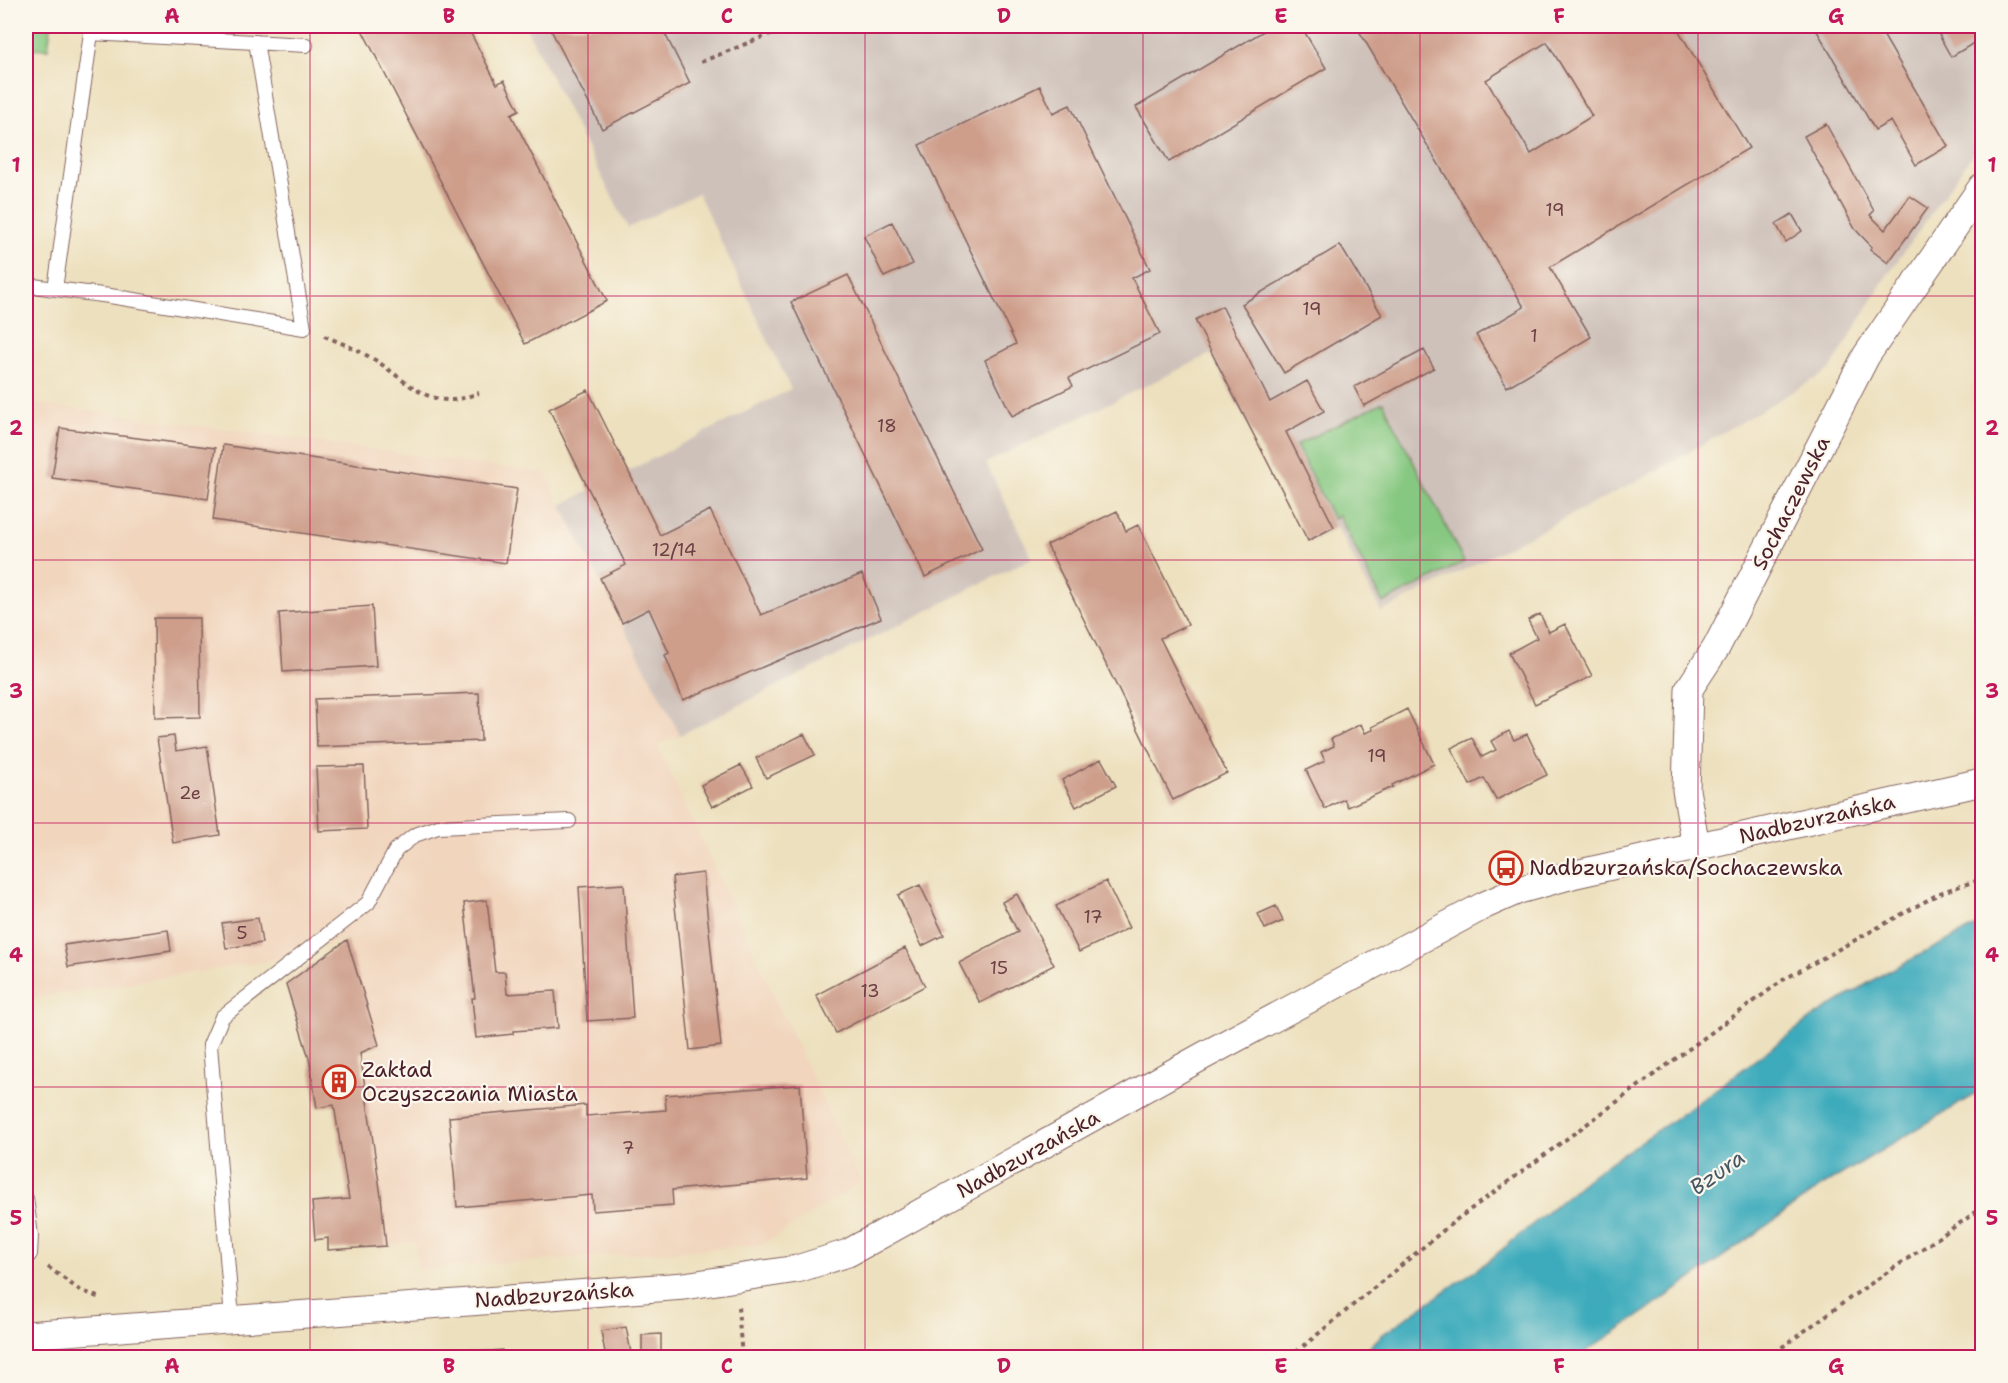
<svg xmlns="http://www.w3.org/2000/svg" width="2008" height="1383" font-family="'Shantell Sans',sans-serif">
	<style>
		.built { fill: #f1d5bd }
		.industrial { fill: #cec1ba }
		.green { fill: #86c881; stroke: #687456; stroke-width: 1.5 }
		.water { fill: #3eabbc; stroke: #446574; stroke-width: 1.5 }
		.building { fill: #ce9e8b; fill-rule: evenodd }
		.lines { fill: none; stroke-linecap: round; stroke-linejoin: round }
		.service-casing { stroke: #83635e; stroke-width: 16 }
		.minor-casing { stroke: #83635e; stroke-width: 29 }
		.path { stroke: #83635e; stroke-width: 4; stroke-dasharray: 4.5 4.5; stroke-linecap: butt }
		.service { stroke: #fff; stroke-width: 14 }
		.minor { stroke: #fff; stroke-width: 27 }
		.grid { fill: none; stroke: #c2185b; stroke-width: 1.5; stroke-opacity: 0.55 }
		.labels { text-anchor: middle; stroke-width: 4.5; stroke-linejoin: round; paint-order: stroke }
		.number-label { font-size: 18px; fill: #6b3f43 }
		.street-label { font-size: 21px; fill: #4a1f2b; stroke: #fbf7ec }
		.poi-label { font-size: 21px; fill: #4a1f2b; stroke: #fbf7ec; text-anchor: start }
		.water-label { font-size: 22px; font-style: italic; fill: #455765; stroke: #fbf7ec }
		.neatline { fill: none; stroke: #c2185b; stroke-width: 2 }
		.grid-label { font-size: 20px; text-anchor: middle; font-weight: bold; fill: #c2185b }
	</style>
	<rect width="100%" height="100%" fill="#fbf7ec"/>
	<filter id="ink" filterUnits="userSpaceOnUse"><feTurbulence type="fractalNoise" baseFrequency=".0167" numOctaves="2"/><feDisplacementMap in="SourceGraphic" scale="12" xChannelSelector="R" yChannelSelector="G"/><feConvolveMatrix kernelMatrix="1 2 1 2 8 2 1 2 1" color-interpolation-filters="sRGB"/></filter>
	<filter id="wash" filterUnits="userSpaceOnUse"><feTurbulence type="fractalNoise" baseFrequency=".008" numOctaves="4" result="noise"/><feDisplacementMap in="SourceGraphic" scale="24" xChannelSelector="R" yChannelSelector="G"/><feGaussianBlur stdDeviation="1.35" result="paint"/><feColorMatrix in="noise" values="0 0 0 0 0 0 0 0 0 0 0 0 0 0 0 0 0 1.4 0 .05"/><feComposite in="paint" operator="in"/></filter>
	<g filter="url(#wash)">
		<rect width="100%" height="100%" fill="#ede0be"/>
		<path class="built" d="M26,402L546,473L561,505L680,735L657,745L861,1182L762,1245L418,1269L414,1242L386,1246L381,1191L360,1056L379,1049L347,946L350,938L274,960L26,999Z"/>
		<path class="industrial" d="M525,26H1982V141L1884,280L1830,370L1649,475L1381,612L1337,527L1309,542L1211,354L986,463L1032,558L680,735L561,505L791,389L698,193L628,228Z"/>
		<path class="green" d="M26,26H51L48,49L26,48Z
			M1383,402L1464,562L1383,603L1339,516L1333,519L1296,445Z"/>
		<path class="water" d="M1982,923V1090L1822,1186L1648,1310L1578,1357H1359L1383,1334L1487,1262L1593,1174L1689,1109L1813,1017L1883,974Z"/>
		<g id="blocks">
			<path class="building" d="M360,26H467L497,84L504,80L519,110L511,114L607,301L525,344Z
				M549,26H661L690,83L602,129Z
				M1272,26H1301L1326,68L1169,162L1136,107Z
				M1356,26H1676L1749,148L1550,267L1591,337L1507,387L1476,335L1524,307ZM1547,42L1592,116L1531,154L1486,80Z
				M1814,26H1878L1948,146L1916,165L1891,121L1875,130Z
				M1956,26H1982V38L1951,57L1939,35Z
				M1040,86L1053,113L1070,105L1150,269L1132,278L1160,334L1069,378L1073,386L1012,416L985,360L1016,344L919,145Z
				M1826,124L1874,211L1870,215L1885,230L1910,196L1928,208L1888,263L1870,249L1872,247L1855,229L1804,136Z
				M1792,214L1802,231L1786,242L1776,224Z
				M892,222L913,264L884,277L864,236Z
				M1340,245L1382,315L1284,373L1242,304Z
				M848,275L982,549L925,577L791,302Z
				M1222,306L1270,402L1307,381L1324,411L1286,432L1334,527L1308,541L1195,320Z
				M1424,350L1434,368L1364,406L1354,387Z
				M588,390L660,535L710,510L761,615L862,574L881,618L683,700L665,655L669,653L649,609L622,623L600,578L626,565L549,409Z
				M60,428L215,448L208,499L52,478Z
				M223,445L517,489L506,563L213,520Z
				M1117,511L1126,531L1138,525L1188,625L1160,638L1227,773L1173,800L1047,545Z
				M372,606L376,666L283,672L279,613Z
				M1540,614L1549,632L1565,624L1592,676L1535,704L1509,653L1537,638L1528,620Z
				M154,618H199L200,717L155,718Z
				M479,693L481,741L317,747L315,699Z
				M1407,709L1434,764L1392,785L1393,787L1348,807L1344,799L1325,809L1306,770L1325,761L1321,752L1334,746L1331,739L1361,724L1365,733L1373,730L1372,727Z
				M1509,731L1514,740L1527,734L1547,775L1496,800L1484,778L1470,785L1451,748L1472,738L1482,757L1496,750L1491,741Z
				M804,734L815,755L766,778L756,758Z
				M174,736L176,751L207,746L220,835L173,843L157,738Z
				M1101,759L1116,786L1076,807L1062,780Z
				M741,765L753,786L712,807L701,785Z
				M364,766L367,829L319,831L316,767Z
				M703,873L721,1046L690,1050L672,877Z
				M1106,881L1129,928L1079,952L1056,906Z
				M624,884L633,1018L587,1021L579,887Z
				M920,885L944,935L922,946L898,895Z
				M1017,894L1054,965L980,1003L959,963L1018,932L1002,902Z
				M487,900L495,972H505L507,994L555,991L558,1028L513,1031V1034L476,1038L472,998H475L464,903Z
				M1276,906L1283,921L1265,929L1258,914Z
				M258,918L262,943L226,948L222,923Z
				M168,930L171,951L68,967L64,945Z
				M347,940L379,1045L360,1053L381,1196L386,1246L328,1250V1238L315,1240L312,1202L349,1199L334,1105L317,1108L309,1058L286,984Z
				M905,948L925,986L836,1033L816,995Z
				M800,1085L807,1178L672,1190L673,1205L593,1211L592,1195L457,1207L449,1117L586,1105V1116L666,1110L665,1095Z
				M626,1327L632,1358H606L601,1331Z
				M661,1334V1352L642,1353V1335Z
				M502,1350V1358H454L453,1354Z"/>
		</g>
	</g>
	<g filter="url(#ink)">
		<use href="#blocks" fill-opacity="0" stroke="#83635e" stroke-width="1.5"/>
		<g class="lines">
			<g class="service-casing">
				<path id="service" d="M26,285L55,289L91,33L306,45
					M55,289L110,296L304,328L256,42
					M26,1198L31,1236L30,1254L26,1258
					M232,1319L210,1045L222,1017L368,903L396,850L415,835L438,827L569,821"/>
			</g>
			<g class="minor-casing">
				<path id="minor" d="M1696,846L1686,790L1689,689L1716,648L1866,356L1982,187
					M26,1335L684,1286L797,1269L848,1253L1203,1056L1485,905L1519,890L1576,874L1982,782"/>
			</g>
			<path class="path" d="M701,62L785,28
				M324,336C342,343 358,350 375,360C398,374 417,398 447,400C457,401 469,396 479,393
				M48,1267L78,1289L100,1298
				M738,1307L742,1358
				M1289,1358L1456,1220L1783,980L1942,892L1982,879
				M1767,1358L1857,1293L1982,1208
				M1968,1358L1982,1344"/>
			<use href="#service" class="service"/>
			<use href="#minor" class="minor"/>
		</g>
	</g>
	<path class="grid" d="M310,26V1358M588,26V1358M865,26V1358M1143,26V1358M1420,26V1358M1698,26V1358M26,296H1982M26,560H1982M26,823H1982M26,1087H1982"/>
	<defs>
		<g id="bus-ring" transform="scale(1.725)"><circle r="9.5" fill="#fbf7ec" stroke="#c8321e" stroke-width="1.5"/><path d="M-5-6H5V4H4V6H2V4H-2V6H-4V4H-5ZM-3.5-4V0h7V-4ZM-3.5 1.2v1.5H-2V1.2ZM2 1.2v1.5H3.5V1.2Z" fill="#c8321e"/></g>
		<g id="building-ring" transform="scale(1.725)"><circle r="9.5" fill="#fbf7ec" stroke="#c8321e" stroke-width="1.5"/><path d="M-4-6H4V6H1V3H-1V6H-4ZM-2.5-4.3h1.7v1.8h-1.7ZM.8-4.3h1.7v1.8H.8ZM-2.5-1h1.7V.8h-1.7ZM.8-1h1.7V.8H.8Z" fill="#c8321e"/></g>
	</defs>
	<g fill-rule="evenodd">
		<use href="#bus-ring" x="1506" y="868"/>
		<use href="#building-ring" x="339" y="1082"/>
	</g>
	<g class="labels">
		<g class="number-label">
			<text x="1555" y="216">19</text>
			<text x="1312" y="315">19</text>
			<text x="1534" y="342">1</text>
			<text x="887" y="432">18</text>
			<text x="674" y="556">12/14</text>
			<text x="1377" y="762">19</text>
			<text x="190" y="799">2e</text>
			<text x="1093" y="923">17</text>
			<text x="242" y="939">5</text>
			<text x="999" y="974">15</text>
			<text x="870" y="997">13</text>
			<text x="628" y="1154">7</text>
		</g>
		<g class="street-label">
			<text transform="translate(1791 503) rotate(-63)" y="7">Sochaczewska</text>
			<text transform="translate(1817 819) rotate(-13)" y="7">Nadbzurzańska</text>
			<text transform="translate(1028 1154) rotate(-29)" y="7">Nadbzurzańska</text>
			<text transform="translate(554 1295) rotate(-4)" y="7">Nadbzurzańska</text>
		</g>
		<g class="poi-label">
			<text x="1529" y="875">Nadbzurzańska/Sochaczewska</text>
			<text x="362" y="1077">Zakład<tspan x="362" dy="24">Oczyszczania Miasta</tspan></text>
		</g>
		<g class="water-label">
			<text transform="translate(1717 1172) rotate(-35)" y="8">Bzura</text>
		</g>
	</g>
	<rect width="2008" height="1383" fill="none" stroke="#fbf7ec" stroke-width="66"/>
	<rect x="33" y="33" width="1942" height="1317" class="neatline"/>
	<g class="grid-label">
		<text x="172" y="23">A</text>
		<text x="449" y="23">B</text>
		<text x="727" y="23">C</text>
		<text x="1004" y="23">D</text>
		<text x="1281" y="23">E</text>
		<text x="1559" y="23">F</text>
		<text x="1836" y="23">G</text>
		<text x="16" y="172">1</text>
		<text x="1992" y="172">1</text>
		<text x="16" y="435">2</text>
		<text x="1992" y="435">2</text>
		<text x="16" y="698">3</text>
		<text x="1992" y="698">3</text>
		<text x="16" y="962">4</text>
		<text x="1992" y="962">4</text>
		<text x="16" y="1225">5</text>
		<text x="1992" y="1225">5</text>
		<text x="172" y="1373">A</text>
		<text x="449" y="1373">B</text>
		<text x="727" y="1373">C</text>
		<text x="1004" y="1373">D</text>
		<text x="1281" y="1373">E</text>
		<text x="1559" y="1373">F</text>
		<text x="1836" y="1373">G</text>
	</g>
</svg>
